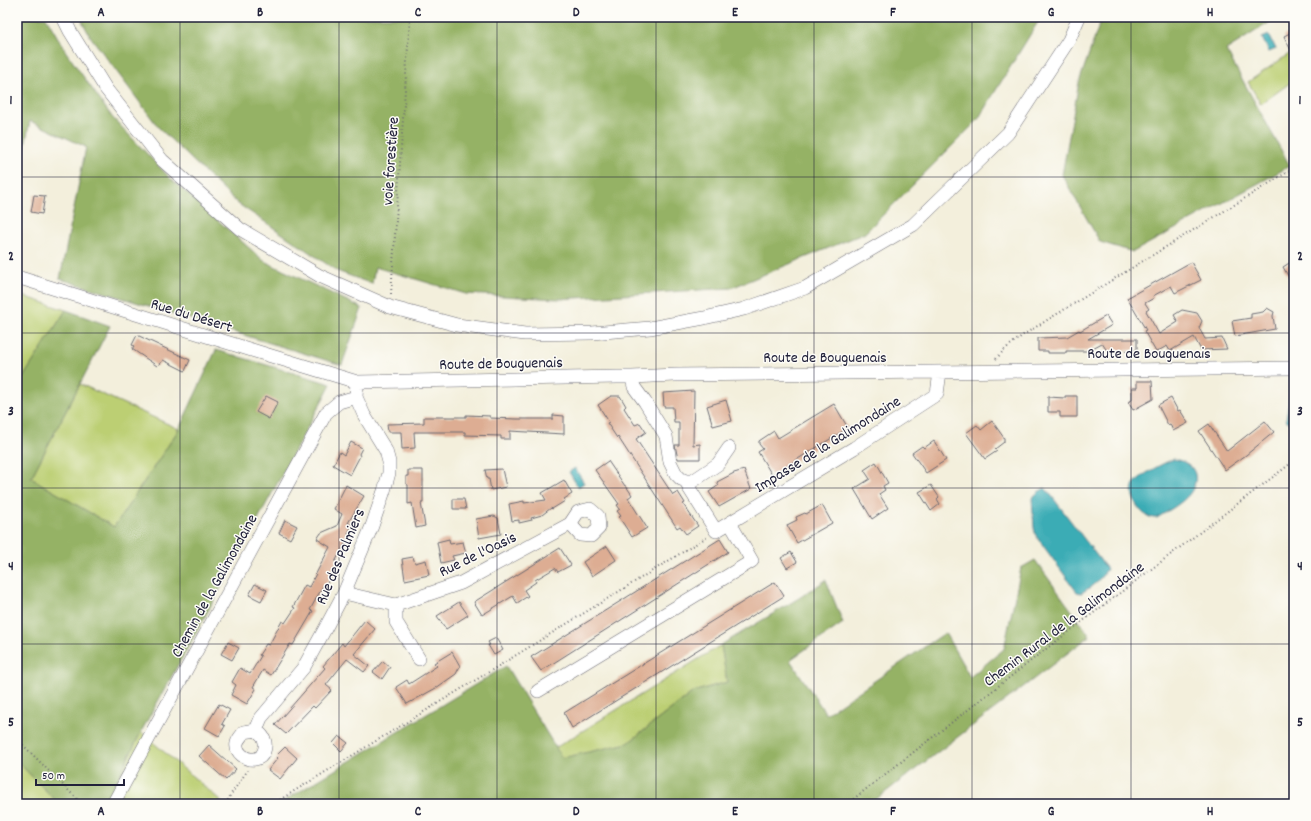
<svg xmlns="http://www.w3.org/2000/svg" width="1311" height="821" font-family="Dekko,sans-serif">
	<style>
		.green { fill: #bccf73; stroke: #6f7857 }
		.forest { fill: #95b265; stroke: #5c6a50 }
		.water { fill: #3bacb5; stroke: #2e6778 }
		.building { fill: #ddad93 }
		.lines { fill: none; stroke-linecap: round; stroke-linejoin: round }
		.minor-casing { stroke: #6b6a73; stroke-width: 14 }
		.path { stroke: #6b6a73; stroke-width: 2; stroke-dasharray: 1 3; stroke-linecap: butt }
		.minor { stroke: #fff; stroke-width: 13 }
		.grid { fill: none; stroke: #22223b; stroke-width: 1; stroke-opacity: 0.55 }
		.labels { text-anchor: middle; stroke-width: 3; stroke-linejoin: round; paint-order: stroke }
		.street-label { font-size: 16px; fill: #22223b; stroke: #fdfcf7 }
		.neatline { fill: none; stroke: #22223b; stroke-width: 1.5 }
		.grid-label { font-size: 13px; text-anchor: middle; font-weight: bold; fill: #22223b }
	</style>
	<rect width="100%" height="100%" fill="#fdfcf7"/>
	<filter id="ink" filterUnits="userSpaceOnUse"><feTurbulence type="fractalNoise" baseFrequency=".025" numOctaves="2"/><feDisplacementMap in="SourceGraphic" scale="8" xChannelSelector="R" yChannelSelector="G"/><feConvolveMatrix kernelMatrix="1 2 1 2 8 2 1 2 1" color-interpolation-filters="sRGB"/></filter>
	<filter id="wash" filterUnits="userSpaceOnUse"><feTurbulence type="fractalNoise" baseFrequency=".012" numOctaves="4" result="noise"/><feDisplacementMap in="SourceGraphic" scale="16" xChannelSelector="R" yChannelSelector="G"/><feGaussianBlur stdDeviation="0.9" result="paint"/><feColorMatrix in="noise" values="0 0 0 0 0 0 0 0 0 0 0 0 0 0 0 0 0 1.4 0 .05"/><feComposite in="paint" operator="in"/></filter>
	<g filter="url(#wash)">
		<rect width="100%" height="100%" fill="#f3efdc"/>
		<path class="green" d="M1292,52L1294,55V80L1261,104L1248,82Z
			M17,294L66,310L17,387Z
			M80,384L179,429L114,527L31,478Z
			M721,645L727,682L693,692L628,743L562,759L555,748Z
			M141,732L220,800L221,804H105Z
			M17,761L59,804H17Z"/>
		<path class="forest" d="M17,17H46L66,52L112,117L172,180L264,261L362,308L342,365L60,279L86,147L30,121L17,186Z
			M80,17H1041L977,121L865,233L731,288L559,299L466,294L375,267L372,284L337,271L237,203L159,128L90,36Z
			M1102,17H1278L1226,50L1290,166L1133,252L1100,242L1062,175L1079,82Z
			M66,310L110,326L31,478L114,527L179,429L216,350L331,384L230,571L141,732L105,804H59L17,761V387Z
			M1035,560L1090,636L870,804H279L506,666L562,758L628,743L693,692L727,682L721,645L799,598L826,580L843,623L790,660L826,714L945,633L970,677L1004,649L1021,568Z"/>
		<path class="water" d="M1269,35L1276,49L1269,52L1262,38Z
			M1294,393V425H1293L1286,420L1290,394Z
			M1174,459C1183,461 1192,464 1195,474C1199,496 1172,508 1157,518C1143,520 1127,497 1134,484C1140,475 1163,463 1174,459Z
			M575,468L584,483L578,487L569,472Z
			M1045,488L1051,495L1107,569C1101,579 1092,587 1081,593L1077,592L1074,588L1036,536L1034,528L1032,498L1038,492Z"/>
		<g id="blocks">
			<path class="building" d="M1294,31V57L1284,36Z
				M34,195L45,196L42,214L31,212Z
				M1294,260V286L1283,267Z
				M1191,262L1201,280L1175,293L1171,286L1153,296L1154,298L1145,303L1149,309L1146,311L1159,334L1178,322L1174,315L1182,310L1197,313L1202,321L1199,328L1205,339L1222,338L1227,349L1201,350L1194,337L1170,351L1167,346L1156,352L1144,331L1146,330L1127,298Z
				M1267,308L1274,312L1273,316L1275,329L1235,336L1232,321L1251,318V314L1263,312Z
				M1106,316L1112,325L1088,339H1137V350L1107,351L1102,343L1087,351H1066V353H1048V351H1038V338L1067,337L1079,330L1080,331Z
				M137,335L190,360L185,371L163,360L160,364H159L157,366L132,349L134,346L132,345Z
				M1137,381H1152L1153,399L1133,410L1128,402L1132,400V388H1137Z
				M694,391L693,445L700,444V459H678L675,445H679V422H674L673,407H664L663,393Z
				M266,396L278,402L269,419L256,412Z
				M611,396H620L626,406L624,408L635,425L640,423L646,432L636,439L673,495L678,492L685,503L683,504L698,526L686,534L680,526L677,528L618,437L617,438L607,423L609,422L598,405Z
				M1065,396H1077V417H1060V412H1048V397L1065,398Z
				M1171,398L1178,411L1180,410L1188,423L1173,431L1170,424L1168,425L1158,405Z
				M726,400L732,421L713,426L707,406Z
				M834,404L848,428L772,475L758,452L763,449L759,444V441L774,431L778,438Z
				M466,415L490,416V418L517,419H553V415L564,416V434L510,431V439H501V436L465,435V432H414L415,448L402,449L401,432H388L387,424L424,423V417H466Z
				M992,421L1004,438V442L995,449L997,451L985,459L966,433L977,425L981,430Z
				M1265,421L1274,432L1246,455L1225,470L1199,431L1209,424L1227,451Z
				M934,441L946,460L926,473L912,453L922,446L924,448Z
				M351,442L362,448L359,454L360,456L350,475L333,465L340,452L344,455Z
				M608,461L625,486H626L632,495L628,498L647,528L632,537L619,517L621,516L617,511L620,509L617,505L619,504L595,470Z
				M876,462L888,483L883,486L885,490L879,494L888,508L872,519L854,489L870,479L864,470Z
				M502,469L506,487L491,490L489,479H487L485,470Z
				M408,470H423V503H421L425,526L416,528L412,503L408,504V485L406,484V476H408Z
				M744,470L751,489L719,507L709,492L719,485L717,482L734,473Z
				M564,480L572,494L564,499L565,501L552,509L551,508L542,515L531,518L532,520L519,523V520L512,521L509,504L524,501V503L546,500L542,493Z
				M346,485L364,496L348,523L352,525L348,534L350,535L335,562L338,564L326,585L324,584L310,610L313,611L293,645L290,644L271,675L263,670L253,687L256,689L247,704L231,695L236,685L232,682L240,668L250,674L261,656L259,655L266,644L269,645L282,621L285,623L295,608L293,607L305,585L309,587L330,547L317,539L321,533L337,526L342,514L334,509Z
				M931,485L939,497L937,499L940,504L931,511L919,492Z
				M453,499H464L466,509H453Z
				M822,505L832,523L797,543L787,525L797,520L796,517L805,513L806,514Z
				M494,516L498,518L501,534L479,538L476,519Z
				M285,520L297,526L290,539L279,533Z
				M449,539L450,544L463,542L466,553L452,556L454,560L441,563L437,542Z
				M720,539L728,552L541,671L531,657Z
				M607,546L616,560L592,576L583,562Z
				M560,548L571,565L558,572L555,568L535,580L536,582L524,590L528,596L517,603L513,596L482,615L474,602Z
				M791,552L797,562L787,568L781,558Z
				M413,557L415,563L426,560L429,575L405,580L402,559Z
				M775,582L784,596L572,728L564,713Z
				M255,584L267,590L261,601L249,595Z
				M459,602L468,615L446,629L437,616Z
				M365,620L375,629L354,654L369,666L364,672L347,659L326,685L332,690L315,708L313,706L286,734L275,725L325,668L323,666L342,643L344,646Z
				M496,638L503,650L494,655L488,645H490L488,642Z
				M228,642L239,648L232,660L221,654Z
				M452,652L460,666L456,674L436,688L407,704L396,687L407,680L409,684L437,666L434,663Z
				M383,661L390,667L382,679L373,672Z
				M219,704L230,710L222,724L225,726L219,736L205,728Z
				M339,736L348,743L341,751L333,743Z
				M209,745L236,769L226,780L199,756Z
				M285,747L297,758L280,779L268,770L278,758L276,756Z"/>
		</g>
	</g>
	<g filter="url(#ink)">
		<use href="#blocks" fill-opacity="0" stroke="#6b6a73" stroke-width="1"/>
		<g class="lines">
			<g class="minor-casing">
				<path id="minor" d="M63,17L70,31L106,89L162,160L240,229L320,276L390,307L457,325L525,334L592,333L650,328L704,318L744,309L805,288L913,225L1008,133L1069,40L1079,17
					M17,277L268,355L357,382L617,377H632L675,375L1294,368
					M632,377L634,387L645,402L666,436L670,462L676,474L681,479L686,481H693L718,464L729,448
					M686,481L689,488L716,531L854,448L937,394L940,372
					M344,593L396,605L461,583L570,524L578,512L590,509L598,516L599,528L591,536L580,535L570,524
					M396,605V622L419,659
					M538,691L752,561L730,523
					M256,730C258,732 263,735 264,739C267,746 264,758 255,759C246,761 235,752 237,743C238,739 242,735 244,732L256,730L261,718L304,667L325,629L344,593L372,526L384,491L389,473V462L386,451L364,415L356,397L357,382
					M113,804L326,413L339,402L356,397"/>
			</g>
			<path class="path" d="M391,294L410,17
				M996,359L1005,349L1023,335L1294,168
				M17,739L82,804
				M226,804L231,794L248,770
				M273,804L497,667L707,537
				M847,804L1046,649L1294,461"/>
			<use href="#minor" class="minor"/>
		</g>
	</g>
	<path class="grid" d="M180,17V804M339,17V804M497,17V804M656,17V804M814,17V804M972,17V804M1131,17V804M17,177H1294M17,333H1294M17,488H1294M17,644H1294"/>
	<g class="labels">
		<g class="street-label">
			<text transform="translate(389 161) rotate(-86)" y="6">voie forestière</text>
			<text transform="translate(192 314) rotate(17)" y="6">Rue du Désert</text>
			<text x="1149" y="358">Route de Bouguenais</text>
			<text x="825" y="362">Route de Bouguenais</text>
			<text transform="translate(501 362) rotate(-1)" y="6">Route de Bouguenais</text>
			<text transform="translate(827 443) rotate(-32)" y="6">Impasse de la Galimondaine</text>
			<text transform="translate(477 553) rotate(-26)" y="6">Rue de l'Oasis</text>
			<text transform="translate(339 556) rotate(-67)" y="6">Rue des Palmiers</text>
			<text transform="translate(213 585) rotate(-61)" y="6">Chemin de la Galimondaine</text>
			<text transform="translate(1063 623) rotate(-37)" y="6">Chemin Rural de la Galimondaine</text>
		</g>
	</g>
	<rect width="1311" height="821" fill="none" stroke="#fdfcf7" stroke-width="44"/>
	<path d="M36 779v6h88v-6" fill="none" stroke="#22223b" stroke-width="2"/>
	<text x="42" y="779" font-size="12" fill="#22223b" stroke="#fdfcf7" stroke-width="3" paint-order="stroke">50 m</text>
	<rect x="22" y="22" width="1267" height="777" class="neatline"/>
	<g class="grid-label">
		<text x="101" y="16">A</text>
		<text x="260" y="16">B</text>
		<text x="418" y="16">C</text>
		<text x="576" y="16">D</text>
		<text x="735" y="16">E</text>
		<text x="893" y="16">F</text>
		<text x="1051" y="16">G</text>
		<text x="1210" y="16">H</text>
		<text x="11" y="104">1</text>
		<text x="1300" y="104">1</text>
		<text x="11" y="260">2</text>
		<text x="1300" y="260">2</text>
		<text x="11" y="415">3</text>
		<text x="1300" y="415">3</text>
		<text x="11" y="570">4</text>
		<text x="1300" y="570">4</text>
		<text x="11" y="726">5</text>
		<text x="1300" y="726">5</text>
		<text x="101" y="815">A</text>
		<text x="260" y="815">B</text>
		<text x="418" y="815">C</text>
		<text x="576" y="815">D</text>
		<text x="735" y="815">E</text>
		<text x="893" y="815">F</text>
		<text x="1051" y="815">G</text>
		<text x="1210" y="815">H</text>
	</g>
</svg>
